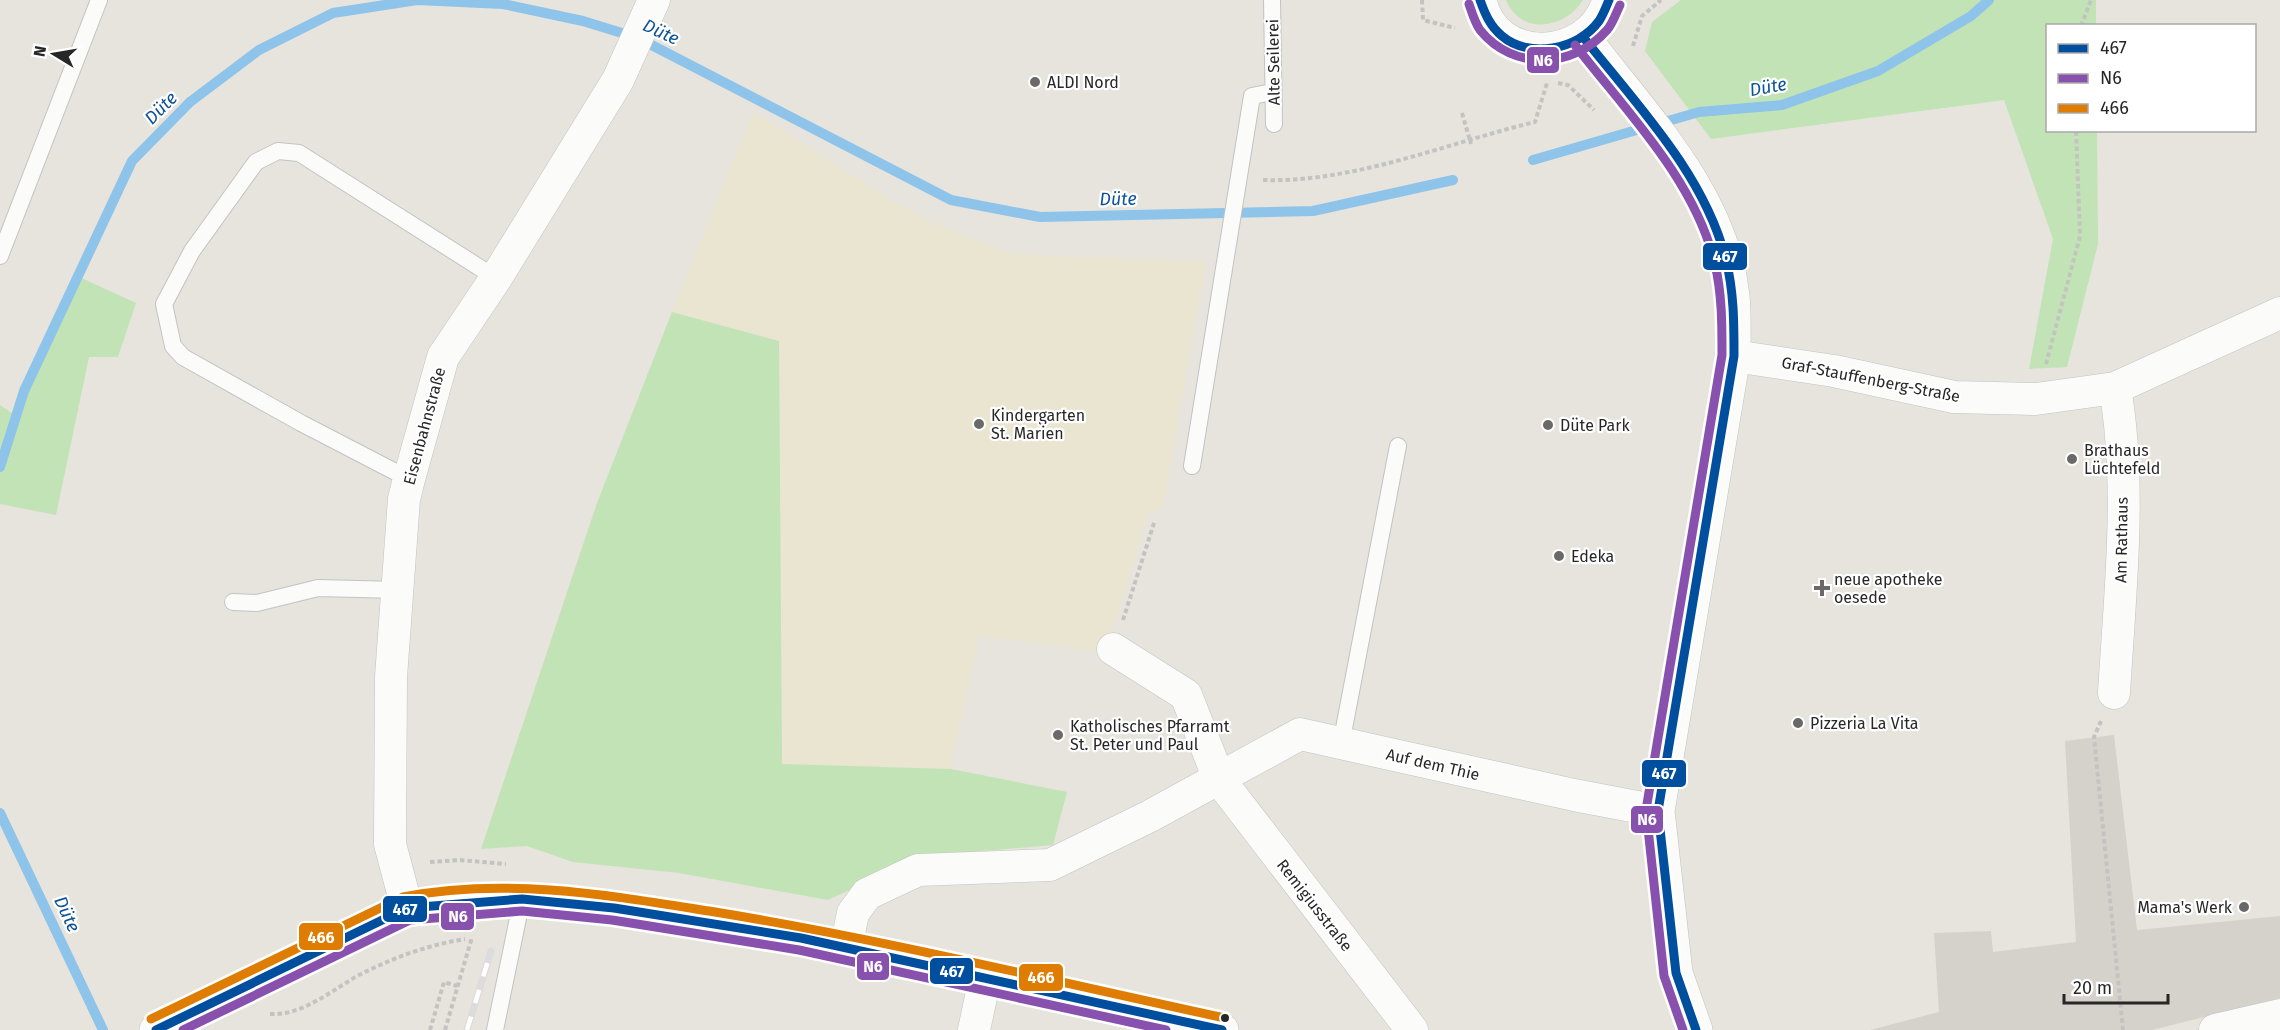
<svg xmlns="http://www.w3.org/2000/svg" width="2280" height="1030" font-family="'Fira Sans',sans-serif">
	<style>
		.education { fill: #eae5d1 }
		.green { fill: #c1e3b5 }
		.plaza { fill: #d5d2cb }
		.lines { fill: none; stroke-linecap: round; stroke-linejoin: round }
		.stream { stroke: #8ec4ea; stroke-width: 10 }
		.lane-casing { stroke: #c3c3c3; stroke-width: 18 }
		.street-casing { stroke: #c3c3c3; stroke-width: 33 }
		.secondary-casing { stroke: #c3c3c3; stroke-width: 34 }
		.path { stroke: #c4c3c2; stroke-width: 4; stroke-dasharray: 4.5 3; stroke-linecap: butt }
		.lane { stroke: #fbfbfa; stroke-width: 16 }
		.street { stroke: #fbfbfa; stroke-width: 32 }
		.secondary { stroke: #fbfbfa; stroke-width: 33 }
		.rail-casing { stroke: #dcdcdd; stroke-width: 7 }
		.rail { stroke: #fff; stroke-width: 4.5; stroke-dasharray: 14; stroke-linecap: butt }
		.bus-1-casing { stroke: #fff; stroke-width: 14 }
		.bus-2-casing { stroke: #fff; stroke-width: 14 }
		.bus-3-casing { stroke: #fff; stroke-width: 14 }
		.bus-1 { stroke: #004e9e; stroke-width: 9 }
		.bus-2 { stroke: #8951ae; stroke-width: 9 }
		.bus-3 { stroke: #de7d02; stroke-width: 9 }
		.poi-dot { fill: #6a6967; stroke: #fff; stroke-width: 2 }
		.bus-dot { fill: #272727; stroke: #fff; stroke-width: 2 }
		.labels { text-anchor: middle; stroke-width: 4.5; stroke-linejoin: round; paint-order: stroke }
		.street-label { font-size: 16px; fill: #272727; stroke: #fff }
		.poi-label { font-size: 16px; fill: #272727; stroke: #fff; text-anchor: start }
		.water-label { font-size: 18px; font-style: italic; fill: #0c5297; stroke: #fff }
		.line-badge { stroke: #fff; stroke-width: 2 }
		.badge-label { font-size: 16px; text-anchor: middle; font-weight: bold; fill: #fff }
	</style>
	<rect width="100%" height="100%" fill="#e6e4dd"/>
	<path class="education" d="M753,112L888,198L933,223L1004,251L1026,255L1206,261L1163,507L1148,514L1106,653L979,635L951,769L782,764L779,341L672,312Z"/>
	<path class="green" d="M1506,0H1583C1565,29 1521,36 1506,0Z
		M1681,0H2096V25L2048,26V130L2097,131L2098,244L2067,367L2029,369L2053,239L2004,100L1711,139L1645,51L1652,22Z
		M77,276L136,303L118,357H89L56,515L0,504V405L16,416L24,391Z
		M672,312L779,341L782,764L951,769L1067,792L1053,845L923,856L828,900L679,873L573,862L527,846L481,849L597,503Z"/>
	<path class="plaza" d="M2114,735L2137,930L2280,916V998L2152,1030H1870L1939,1012L1934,933L1991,931L1993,952L2076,942L2065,741Z"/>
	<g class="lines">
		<path class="stream" d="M1533,160L1699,112L1782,105L1878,71L1971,16L1989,0
			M0,467L24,391L132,161L190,102L259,50L333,13L417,0L503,4L583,21L638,38L951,200L1040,217L1313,211L1453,180
			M0,813L103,1030"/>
		<g class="lane-casing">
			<path id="lane" d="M1272,0L1274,124
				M0,256L99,0
				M1192,466L1252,96L1272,92
				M409,479L301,423L183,357L173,346L164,304L192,251L256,162L278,151L299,153L496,278
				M233,602L257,603L318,588L398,590
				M1341,744L1398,446
				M495,1030L522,899"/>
		</g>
		<g class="street-casing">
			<path id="street" d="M1734,356L1834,371L1954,397L2036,399L2115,388L2280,313
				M1113,649L1186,695L1219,779L1412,1030
				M2114,693C2120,593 2132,487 2115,388
				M407,908L390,844L391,677L404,499L409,479L443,357L496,278L618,80L654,0
				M846,948L853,913L867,894L918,870L1050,865L1150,816L1300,734L1574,795L1658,811
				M974,1030L985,978
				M2215,1030L2280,1015"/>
		</g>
		<g class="secondary-casing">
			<path id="secondary" d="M1480,0C1493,66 1590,65 1609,0
				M1584,38C1643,116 1722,194 1733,296C1735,316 1734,336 1734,356L1658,811L1676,973L1696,1030
				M156,1030L407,908L447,903L522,899L614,908L801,938L1222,1030"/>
		</g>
		<path class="path" d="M1422,0L1423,20L1455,28
			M2081,26L2091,0
			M1633,46L1642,16L1661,0
			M1558,83L1568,85L1594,110
			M1462,113L1471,144
			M1263,180C1354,183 1447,143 1535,122L1547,83
			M2046,364L2080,236L2076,130
			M1123,620L1155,520
			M2101,721L2094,737L2123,1030
			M430,862L460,860L506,864
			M270,1014C303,1016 333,989 361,974C395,957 428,945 465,939
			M430,1030L444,982L457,986
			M445,1030L472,937"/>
		<use href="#lane" class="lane"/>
		<use href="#street" class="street"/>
		<use href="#secondary" class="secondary"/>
		<g class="rail-casing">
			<path id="rail" d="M467,1030L491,951"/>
		</g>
		<use href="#rail" class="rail"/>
		<g class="bus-1-casing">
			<path id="bus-1" d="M1480,0C1485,14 1490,26 1502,36C1529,59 1578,50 1599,21C1603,15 1606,7 1609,0
				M1584,38C1637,105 1705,175 1726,260C1734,292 1734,323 1734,356L1658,811L1676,973L1696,1030
				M156,1030L407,908L522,899L614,908L801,938L1222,1030"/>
		</g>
		<g class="bus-2-casing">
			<path id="bus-2" d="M1469,4C1472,13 1475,23 1480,30C1513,71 1573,69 1607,30C1613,23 1616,13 1620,5
				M1575,45C1626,111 1695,180 1715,264C1722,294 1722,324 1722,355L1646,810L1664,976L1683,1030
				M183,1030L410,920L522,911L612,920L799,950L1166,1030"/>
		</g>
		<g class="bus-3-casing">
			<path id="bus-3" d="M151,1019L403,897C505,877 608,895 709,911C882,939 1053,981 1225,1018"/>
		</g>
		<use href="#bus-1" class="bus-1"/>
		<use href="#bus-2" class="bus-2"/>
		<use href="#bus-3" class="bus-3"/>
	</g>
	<g class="poi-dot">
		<circle cx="1035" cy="82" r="6"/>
		<circle cx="979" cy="424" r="6"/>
		<circle cx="1548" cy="425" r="6"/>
		<circle cx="2072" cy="459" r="6"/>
		<circle cx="1559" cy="556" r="6"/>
		<path d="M1819 579h6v6h6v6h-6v6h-6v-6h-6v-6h6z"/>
		<circle cx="1798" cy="723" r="6"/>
		<circle cx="1058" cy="735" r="6"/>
		<circle cx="2244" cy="907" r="6"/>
	</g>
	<circle class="bus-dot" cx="1225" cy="1018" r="5"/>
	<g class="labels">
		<g class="street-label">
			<text transform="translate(1273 62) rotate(-91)" y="6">Alte Seilerei</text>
			<text transform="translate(1871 379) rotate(11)" y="6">Graf-Stauffenberg-Straße</text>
			<text transform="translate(424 426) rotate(-75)" y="6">Eisenbahnstraße</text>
			<text transform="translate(2121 540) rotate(-89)" y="6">Am Rathaus</text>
			<text transform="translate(1433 764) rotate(13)" y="6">Auf dem Thie</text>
			<text transform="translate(1315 905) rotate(52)" y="6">Remigiusstraße</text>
		</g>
		<g class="poi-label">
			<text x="1047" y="88">ALDI Nord</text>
			<text x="991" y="421">Kindergarten<tspan x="991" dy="18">St. Marien</tspan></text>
			<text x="1560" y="431">Düte Park</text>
			<text x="2084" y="456">Brathaus<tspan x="2084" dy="18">Lüchtefeld</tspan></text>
			<text x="1571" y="562">Edeka</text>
			<text x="1834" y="585">neue apotheke<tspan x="1834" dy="18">oesede</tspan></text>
			<text x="1810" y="729">Pizzeria La Vita</text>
			<text x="1070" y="732">Katholisches Pfarramt<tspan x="1070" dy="18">St. Peter und Paul</tspan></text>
			<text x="2232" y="913" text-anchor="end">Mama's Werk</text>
		</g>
		<g class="water-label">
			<text transform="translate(661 32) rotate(25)" y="6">Düte</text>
			<text transform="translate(1768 87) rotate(-10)" y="6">Düte</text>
			<text transform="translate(161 108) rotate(-45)" y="6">Düte</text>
			<text transform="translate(1118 199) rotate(-1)" y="6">Düte</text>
			<text transform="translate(67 914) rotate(65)" y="6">Düte</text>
		</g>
	</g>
	<g class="line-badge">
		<rect x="1526" y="46" width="34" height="28" rx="6" fill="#8951ae"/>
		<rect x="1702" y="242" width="46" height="29" rx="6" fill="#004e9e"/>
		<rect x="1641" y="759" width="46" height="29" rx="6" fill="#004e9e"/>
		<rect x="1630" y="805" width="34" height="29" rx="6" fill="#8951ae"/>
		<rect x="382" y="895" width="46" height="28" rx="6" fill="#004e9e"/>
		<rect x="440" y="902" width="35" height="29" rx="6" fill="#8951ae"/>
		<rect x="298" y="922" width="46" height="29" rx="6" fill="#de7d02"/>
		<rect x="856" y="952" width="34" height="29" rx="6" fill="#8951ae"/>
		<rect x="929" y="957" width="45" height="28" rx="6" fill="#004e9e"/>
		<rect x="1018" y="963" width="46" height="29" rx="6" fill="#de7d02"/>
	</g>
	<g class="badge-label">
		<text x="1543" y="66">N6</text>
		<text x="1725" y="262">467</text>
		<text x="1664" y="779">467</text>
		<text x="1647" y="825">N6</text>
		<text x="405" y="915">467</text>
		<text x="458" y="922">N6</text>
		<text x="321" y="943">466</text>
		<text x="873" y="972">N6</text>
		<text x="952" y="977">467</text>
		<text x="1041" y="983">466</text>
	</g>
	<rect x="2046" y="24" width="210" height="108" fill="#ffffff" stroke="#a9a9a9" stroke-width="1.5"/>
	<rect x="2058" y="44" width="30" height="9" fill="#004e9e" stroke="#a9a9a9" stroke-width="1.5"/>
	<text x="2100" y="54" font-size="18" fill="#272727">467</text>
	<rect x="2058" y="74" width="30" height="9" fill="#8951ae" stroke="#a9a9a9" stroke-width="1.5"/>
	<text x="2100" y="84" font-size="18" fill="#272727">N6</text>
	<rect x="2058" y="104" width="30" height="9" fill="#de7d02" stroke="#a9a9a9" stroke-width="1.5"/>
	<text x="2100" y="114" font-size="18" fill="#272727">466</text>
	<g transform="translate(54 54) rotate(281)" stroke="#ffffff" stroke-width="4.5" paint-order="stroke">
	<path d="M0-4.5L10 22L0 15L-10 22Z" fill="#272727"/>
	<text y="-9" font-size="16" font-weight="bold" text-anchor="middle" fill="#272727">N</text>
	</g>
	<path d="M2064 994v9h104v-9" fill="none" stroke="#272727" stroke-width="3"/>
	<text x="2073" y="994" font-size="18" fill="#272727" stroke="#ffffff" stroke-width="4.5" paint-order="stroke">20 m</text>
</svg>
